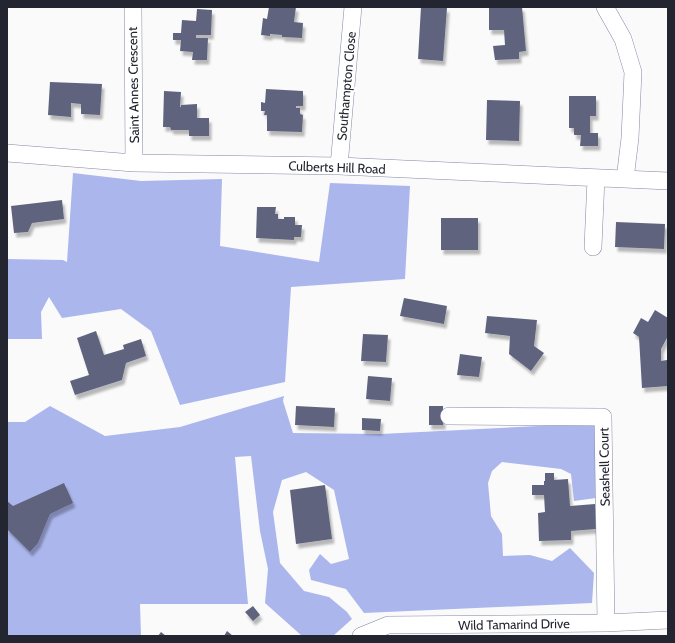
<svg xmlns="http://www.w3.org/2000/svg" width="675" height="643" font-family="Cabin,sans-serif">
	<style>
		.forest { fill: #abb6ed }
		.building { fill: #5f647e; filter: url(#shadow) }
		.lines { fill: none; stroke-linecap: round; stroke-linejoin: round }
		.minor-casing { stroke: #8388a4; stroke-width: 18 }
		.minor { stroke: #fff; stroke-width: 17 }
		.labels { text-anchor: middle; stroke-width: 4; stroke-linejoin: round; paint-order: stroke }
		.street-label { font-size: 13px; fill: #232530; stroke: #fff }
	</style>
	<defs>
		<filter id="shadow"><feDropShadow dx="2.5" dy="4.5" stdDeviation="1" flood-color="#0004"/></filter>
	</defs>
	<rect width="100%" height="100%" fill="#fafafa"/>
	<path class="forest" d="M73,173L141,181L222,179L220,246L319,262L330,183L410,186L405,279L291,287L285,382L180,405L151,331L121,309L62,318L49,297L41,312L42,339H7V259L63,260L67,262Z
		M284,396L283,401L293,433L381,434L599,423L596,498L574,501L571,474L561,469L502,462L492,471L488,483L491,516L502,534L503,556L530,555L552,561L570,548L594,573L592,603L364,613L346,589L311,580L309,570L320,554L331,564L349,559L334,490L306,472L282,480L273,512L280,563L304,591L329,597L347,612L352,619L333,636H302L265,603L268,569L260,531L251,456L235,457L248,604H140L141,636H7V422H25L50,406L105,436L180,427Z"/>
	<path class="building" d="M269,7H296L294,22L303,23L302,38L282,37V35L270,34V36L261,35L263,18L267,19Z
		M421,7L447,8L443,61L418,59Z
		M489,7H522L526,51L519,52V59L495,60L493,46L505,45L504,30H489Z
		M197,9L212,10L211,35H196V38H208L207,60H192L193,52L180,51L181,40H173V33H181L182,20L196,21Z
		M50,82L102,84L100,115L81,114V104L71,103V117L48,115Z
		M266,89L303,91V106H296V108H300V114L303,115L302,132L267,131V115H264L265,111H261V102L265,103Z
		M164,91L181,92L180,107H181V105L197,104V118H209V136H189V130H171L170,127H163Z
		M569,96H596V116H590V133H598V146H580L581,135H574V128H569Z
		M487,100L520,101L519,141L486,140Z
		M62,200L64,219L32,223L28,232L14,233L11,206Z
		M257,207H276L275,214H278V219H284V217H295V225H302L301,237H294V240L256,238Z
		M441,218H478V250H441Z
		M616,222L665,224L664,249L615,247Z
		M404,298L447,306L444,324L400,316Z
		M655,310L668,318V336L661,349V361L667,360L668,386L642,388L639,337L633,333L641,318L648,322Z
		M487,316L537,320L534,346L544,353L531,371L509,354L510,336L485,333Z
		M96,331L104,355L124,349L123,345L141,339L146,356L126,363L122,380L75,395L70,381L89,375L77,338Z
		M363,334L388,335L386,362L361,361Z
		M460,354L482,357L479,377L457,375Z
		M368,376L392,378L390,401L366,399Z
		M296,406L335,408L334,427L295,425Z
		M429,406H443V425H429Z
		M362,418L381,419L380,431L362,430Z
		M545,473H554V480L568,479L570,506L595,504L596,529L571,531V540L539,541L538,513L545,512L544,495H532V485H544V481H545Z
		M64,483L73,503L50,514L38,543L30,552L7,529V501L13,506Z
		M325,485L332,539L296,544L290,490Z
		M253,606L260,615L253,621L245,612Z
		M227,631L233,636H224Z
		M161,632L166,636H158Z"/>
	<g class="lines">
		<g class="minor-casing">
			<path id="minor" d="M133,7L134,163
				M605,7L623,39L633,72L630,138L625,179
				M7,153L134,163L339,166L668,181
				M339,166L351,29L353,7
				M593,247L596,178
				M449,416L603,417L606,623
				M361,636L388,625L606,623L668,620"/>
		</g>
		<use href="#minor" class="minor"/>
	</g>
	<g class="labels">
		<g class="street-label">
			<text transform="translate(133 85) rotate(-91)" y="5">Saint Annes Crescent</text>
			<text transform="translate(346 86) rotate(-85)" y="5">Southampton Close</text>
			<text transform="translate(337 167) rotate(2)" y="5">Culberts Hill Road</text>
			<text transform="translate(604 467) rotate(-91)" y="5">Seashell Court</text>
			<text transform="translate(514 624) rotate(-1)" y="5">Wild Tamarind Drive</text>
		</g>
	</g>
	<rect width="675" height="643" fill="none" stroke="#232530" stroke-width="16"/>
</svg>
